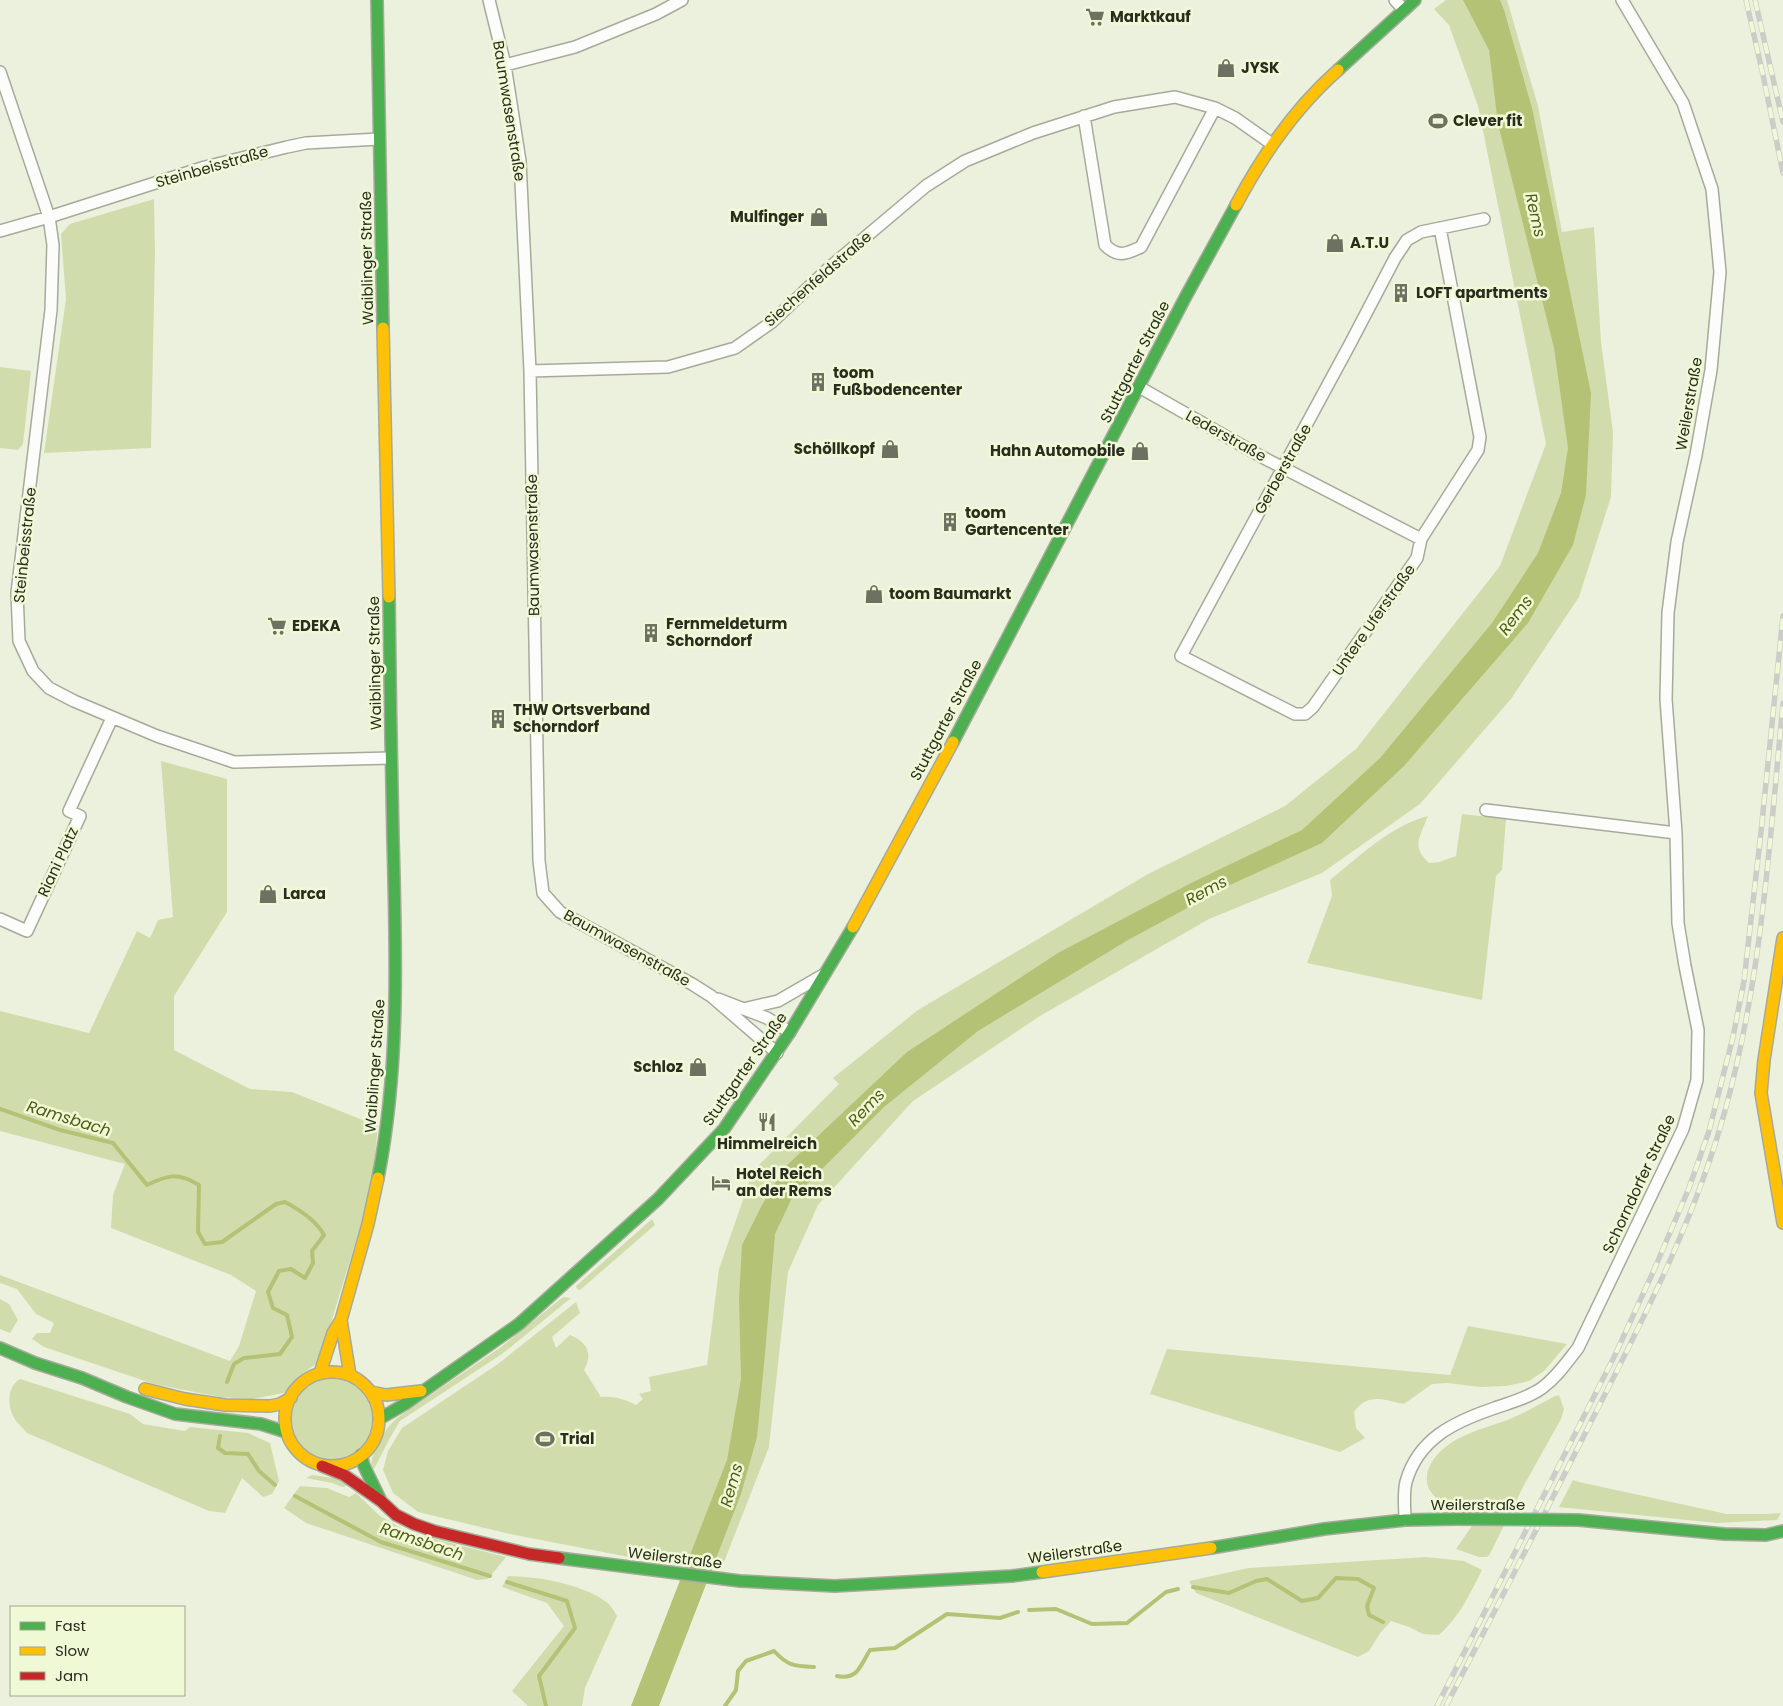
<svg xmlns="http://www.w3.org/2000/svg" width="1783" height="1706" font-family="Poppins,sans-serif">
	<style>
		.green { fill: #d1dcad }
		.water { fill: #b4c276 }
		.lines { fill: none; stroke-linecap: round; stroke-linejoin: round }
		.stream { stroke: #b4c276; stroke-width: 4 }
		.street-casing { stroke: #a6aa9b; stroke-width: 14 }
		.fast-casing { stroke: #a6aa9b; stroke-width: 14 }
		.slow-casing { stroke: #a6aa9b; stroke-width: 14 }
		.jam-casing { stroke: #a6aa9b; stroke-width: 14 }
		.street { stroke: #fcfdfa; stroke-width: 11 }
		.fast { stroke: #4caf50; stroke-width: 11 }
		.slow { stroke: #ffc107; stroke-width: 11 }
		.jam { stroke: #c62828; stroke-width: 11 }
		.rail-casing { stroke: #cccdc8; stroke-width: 5.5 }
		.rail { stroke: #f0f9d6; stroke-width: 4; stroke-dasharray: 11; stroke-linecap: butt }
		.fast-bridge-casing { stroke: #a6aa9b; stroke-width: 14; stroke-linecap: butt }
		.fast-bridge { stroke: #4caf50; stroke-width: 11 }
		.labels { text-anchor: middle; stroke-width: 5; stroke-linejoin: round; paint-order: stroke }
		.poi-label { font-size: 15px; font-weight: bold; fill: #292c1f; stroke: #f0f9d6; text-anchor: start }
		.street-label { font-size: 15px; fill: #292c1f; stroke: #f0f9d6 }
		.water-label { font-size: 16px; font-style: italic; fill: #505c14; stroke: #f0f9d6 }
	</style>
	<rect width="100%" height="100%" fill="#ecf1de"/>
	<path class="green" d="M1446,0H1507L1538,106L1562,232L1594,227L1601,342L1613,432L1611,497L1579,597L1511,699L1420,804L1322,873L1209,919L1040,1016L913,1101L818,1205L788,1272L769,1447L724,1562L639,1559L510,1534L418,1512L393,1493L383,1470L388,1451L402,1428L498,1364L576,1302L580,1313L552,1337L556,1348L570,1335C586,1341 594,1353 584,1370L601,1397C614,1396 624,1399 636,1405L643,1399L639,1394L651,1391L649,1377L707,1365L719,1269L753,1171L839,1084L833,1078L918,1010L1148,874L1285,806L1356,749L1500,566L1546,444L1478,106L1449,25L1434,9Z
		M154,199L155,252L151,448L44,453L66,299L61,234L70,224Z
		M0,367L31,371L23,444L18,450L0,448Z
		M161,761L227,779V912L174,996V1050L250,1089L292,1092L378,1126L374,1167L362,1221L319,1362L299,1376L284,1393L252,1399L220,1397L154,1384L44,1347L32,1339L37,1333H50L54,1323L36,1314L17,1289L0,1283V1275L230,1361L239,1346L256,1291L231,1275L111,1228L113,1195L125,1164L0,1131V1011L89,1033L137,931L150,938L158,920L173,917Z
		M1462,814L1506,819L1502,870L1496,876L1482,1000L1307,963L1332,896L1330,880C1360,856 1390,826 1428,816C1420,837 1411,846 1429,863L1439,862L1456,856Z
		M652,1219L655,1225L580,1290L577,1289L576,1286Z
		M563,1297L571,1298L502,1354L400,1421L390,1438L374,1469L371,1465C373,1447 384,1430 397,1418L501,1347Z
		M0,1299L9,1304L18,1320L10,1333L0,1329Z
		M1468,1326L1567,1344L1544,1371L1529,1381L1506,1386L1481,1387L1447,1383L1432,1384L1404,1404C1384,1400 1368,1392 1354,1412L1356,1428L1365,1438L1340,1452L1150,1394L1167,1349L1450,1375Z
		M20,1379L130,1414L143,1424L185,1431L190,1427L248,1433L270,1443L279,1481L272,1494L263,1497L242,1478L225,1513L209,1511L27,1433C24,1429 19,1425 16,1421C7,1409 6,1387 20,1379Z
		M292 1419a40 40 0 1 1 80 0a40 40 0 1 1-80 0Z
		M1559,1395L1564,1409L1561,1419L1523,1487L1490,1554L1487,1557H1479L1456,1549L1487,1504C1466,1506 1444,1511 1431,1492C1426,1486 1426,1477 1428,1470C1441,1437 1481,1430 1510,1419C1526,1412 1540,1404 1555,1396Z
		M312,1475L333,1478L348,1485L343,1487L332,1483L306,1478Z
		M1573,1480L1579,1482L1727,1514H1766L1781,1513L1777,1520L1717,1523L1559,1507Z
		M300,1486L327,1488L349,1497L356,1493L380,1516L408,1532L506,1557L488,1579L477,1580L306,1523L284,1508Z
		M1426,1557L1464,1561L1482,1570C1470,1594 1460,1616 1439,1635L1423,1634L1409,1627L1391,1621L1381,1632L1369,1651L1358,1657L1196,1593L1189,1581L1249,1568Z
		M508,1576C539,1577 579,1583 605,1601C610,1604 614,1611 617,1616L585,1688L582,1706H528L512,1691L564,1626L547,1603L502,1587Z"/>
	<path class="water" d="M1463,0H1500L1504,10L1532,108L1591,393L1586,495L1573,545L1528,623L1404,766L1322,843L1230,885L1128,940L978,1031L884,1107L791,1200L775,1234L765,1354L757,1437L741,1494L659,1706H631L727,1460L741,1379L739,1299L742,1245L762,1205L784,1168L907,1052L1058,953L1191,883L1302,830L1380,758L1492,623L1538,553L1561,493L1568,448L1554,348L1498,124L1489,50Z"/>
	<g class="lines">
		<path class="stream" d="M0,1109L60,1130L113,1143L147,1185C168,1175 177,1172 199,1185L198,1232L205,1244L222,1242L276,1204L285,1202C300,1210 316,1220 324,1235L312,1251L313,1263L305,1278L291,1269L279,1271L268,1292L273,1308L287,1315L292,1337L280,1354L244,1358L234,1364L227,1382
			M220,1436L218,1448L225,1453L248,1454L259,1471L275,1485
			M295,1496L381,1542L490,1576
			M507,1582L567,1601L575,1628L539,1676L546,1706
			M1193,1587L1229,1593L1256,1581L1267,1579L1302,1601L1318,1598L1336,1578L1358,1579L1374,1588L1367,1606L1369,1615L1383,1622
			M1029,1610L1056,1609L1092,1624L1127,1623L1166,1592L1178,1589
			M837,1676C858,1680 860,1666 870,1650L895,1648L947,1614L1000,1618L1018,1612
			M725,1706L736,1690L738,1671L746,1661L774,1651C788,1666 794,1666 814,1667"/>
		<g class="street-casing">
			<path id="street" d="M489,0L505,65L520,161L530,371L539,861L543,893L560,912L692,984L711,996L777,1053
				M1395,0L1404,10
				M505,65L575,47L656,14L682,0
				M0,72L49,217L53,245L51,310L17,593L19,641L33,671L49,688L74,701L157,736L234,762L391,758
				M1084,116L1105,245C1118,258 1126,254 1141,247L1215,108
				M1440,228L1480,437L1478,450L1421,539L1417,558L1313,707L1305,714H1295L1181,656L1350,344L1395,258L1407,240L1421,232L1484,219
				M0,231L49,217L205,167L287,147L306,143L379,139
				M530,371L668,367L735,348L772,322L830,267L926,186L965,161L1033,133L1114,107L1175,97L1215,108L1235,118L1272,144
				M1139,387L1264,458L1421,539
				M1486,810L1676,833
				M0,919L27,931L80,816L69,811L112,718
				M718,999L767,1018L790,1032
				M743,1009L778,1001L823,975
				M1405,1520C1405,1508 1403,1494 1406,1482C1418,1439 1454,1422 1492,1409C1509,1403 1528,1398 1542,1388C1557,1377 1567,1362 1578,1348L1683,1129L1697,1080L1698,1030L1685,966L1678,923L1676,833L1666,699L1668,613L1677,542L1696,455L1711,370L1720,272L1712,189L1683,103L1622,0"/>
		</g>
		<g class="fast-casing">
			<path id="fast" d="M377,0L383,328
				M1338,70L1415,0
				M953,742L1186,296L1236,205
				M378,1178C400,1067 396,951 393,839C391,758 390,678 389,597
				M0,1348L35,1363L82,1378L127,1397L175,1414L261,1424L286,1432
				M379,1419L405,1404L519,1324L658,1199L724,1129L790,1032L853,927
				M361,1455L364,1466L380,1499
				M1578,1520L1724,1534L1766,1535L1783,1531
				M1211,1548L1324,1529L1405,1520L1456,1519
				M559,1558L740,1581L835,1586L1012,1576L1042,1572"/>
		</g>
		<g class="slow-casing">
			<path id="slow" d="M1236,205C1263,154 1295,108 1338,70
				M383,328L389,597
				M853,927L953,742
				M1783,938L1764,1060L1761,1093L1783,1223
				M341,1320L350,1375
				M285 1419a47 47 0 1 1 94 0a47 47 0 1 1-94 0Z
				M320,1373L333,1333L341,1320L368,1224L378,1178
				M145,1389L185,1399L225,1405L270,1406L280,1404L291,1398
				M371,1392L386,1395L421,1391
				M1042,1572L1211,1548"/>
		</g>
		<g class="jam-casing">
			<path id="jam" d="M322,1466L344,1475L381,1501L396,1515L414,1524L434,1531L529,1554L559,1558"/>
		</g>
		<use href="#street" class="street"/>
		<use href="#fast" class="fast"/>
		<use href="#slow" class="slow"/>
		<use href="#jam" class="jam"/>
		<g class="rail-casing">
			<path id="rail" d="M1746,0L1763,75L1783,173
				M1755,0L1783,122
				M1437,1706L1615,1355L1654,1270L1689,1188L1709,1131L1733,1037L1744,981L1761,832L1783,616
				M1446,1706C1498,1605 1549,1505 1600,1404C1649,1308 1698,1211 1726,1107C1762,976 1770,838 1783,703"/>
		</g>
		<use href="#rail" class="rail"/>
		<g class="fast-bridge-casing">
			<path id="fast-bridge" d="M1456,1519L1578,1520"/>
		</g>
		<use href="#fast-bridge" class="fast-bridge"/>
	</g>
	<defs>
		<g id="supermarket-bare" transform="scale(1.5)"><path d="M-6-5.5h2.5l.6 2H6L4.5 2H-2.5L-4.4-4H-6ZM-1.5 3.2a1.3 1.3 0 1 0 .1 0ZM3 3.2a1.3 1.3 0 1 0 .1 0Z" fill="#6d7162" stroke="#f0f9d6" stroke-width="2.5" paint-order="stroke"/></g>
		<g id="shop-bare" transform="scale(1.5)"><path d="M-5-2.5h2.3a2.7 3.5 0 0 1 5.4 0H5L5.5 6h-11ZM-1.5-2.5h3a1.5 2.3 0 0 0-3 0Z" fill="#6d7162" stroke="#f0f9d6" stroke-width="2.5" paint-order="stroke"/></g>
		<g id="stadium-bare" transform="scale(1.5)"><path d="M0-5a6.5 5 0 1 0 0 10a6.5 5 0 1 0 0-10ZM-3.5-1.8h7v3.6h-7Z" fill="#6d7162" stroke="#f0f9d6" stroke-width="2.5" paint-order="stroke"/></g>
		<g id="building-bare" transform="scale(1.5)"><path d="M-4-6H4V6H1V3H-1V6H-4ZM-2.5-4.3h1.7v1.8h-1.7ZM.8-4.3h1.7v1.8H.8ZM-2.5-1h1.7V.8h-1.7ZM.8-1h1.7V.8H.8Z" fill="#6d7162" stroke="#f0f9d6" stroke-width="2.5" paint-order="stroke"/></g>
		<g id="restaurant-bare" transform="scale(1.5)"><path d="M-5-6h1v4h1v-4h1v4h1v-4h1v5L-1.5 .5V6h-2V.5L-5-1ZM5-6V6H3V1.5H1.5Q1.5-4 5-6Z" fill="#6d7162" stroke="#f0f9d6" stroke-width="2.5" paint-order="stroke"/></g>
		<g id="hotel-bare" transform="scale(1.5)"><path d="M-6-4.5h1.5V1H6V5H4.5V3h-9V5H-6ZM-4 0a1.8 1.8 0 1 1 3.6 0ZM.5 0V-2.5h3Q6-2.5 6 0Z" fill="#6d7162" stroke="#f0f9d6" stroke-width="2.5" paint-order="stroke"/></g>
	</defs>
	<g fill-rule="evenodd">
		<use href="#supermarket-bare" x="1095" y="17"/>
		<use href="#shop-bare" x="1226" y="68"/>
		<use href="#stadium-bare" x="1438" y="121"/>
		<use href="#shop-bare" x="819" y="217"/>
		<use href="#shop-bare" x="1335" y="243"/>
		<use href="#building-bare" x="1401" y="293"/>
		<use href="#building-bare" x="818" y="382"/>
		<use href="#shop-bare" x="890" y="449"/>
		<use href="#shop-bare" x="1140" y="451"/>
		<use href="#building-bare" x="950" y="522"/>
		<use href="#shop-bare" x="874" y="594"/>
		<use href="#supermarket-bare" x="277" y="626"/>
		<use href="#building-bare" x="651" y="633"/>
		<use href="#building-bare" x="498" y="719"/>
		<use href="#shop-bare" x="268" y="894"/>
		<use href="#shop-bare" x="698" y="1067"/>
		<use href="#restaurant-bare" x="767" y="1122"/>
		<use href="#hotel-bare" x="721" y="1183"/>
		<use href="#stadium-bare" x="545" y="1439"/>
	</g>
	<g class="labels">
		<g class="poi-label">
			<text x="1110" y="22">Marktkauf</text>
			<text x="1241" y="73">JYSK</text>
			<text x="1453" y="126">Clever fit</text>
			<text x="804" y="222" text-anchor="end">Mulfinger</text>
			<text x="1350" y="248">A.T.U</text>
			<text x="1416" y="298">LOFT apartments</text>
			<text x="833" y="378">toom<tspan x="833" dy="17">Fußbodencenter</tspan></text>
			<text x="875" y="454" text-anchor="end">Schöllkopf</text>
			<text x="1125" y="456" text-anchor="end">Hahn Automobile</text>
			<text x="965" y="518">toom<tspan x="965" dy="17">Gartencenter</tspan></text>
			<text x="889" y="599">toom Baumarkt</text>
			<text x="666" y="629">Fernmeldeturm<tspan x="666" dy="17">Schorndorf</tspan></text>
			<text x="292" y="631">EDEKA</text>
			<text x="513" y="715">THW Ortsverband<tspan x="513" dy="17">Schorndorf</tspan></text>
			<text x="283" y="899">Larca</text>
			<text x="683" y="1072" text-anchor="end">Schloz</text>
			<text x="767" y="1149" text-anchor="middle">Himmelreich</text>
			<text x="736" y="1179">Hotel Reich<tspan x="736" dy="17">an der Rems</tspan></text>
			<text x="560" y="1444">Trial</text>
		</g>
		<g class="street-label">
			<text transform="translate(509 111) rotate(81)" y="5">Baumwasenstraße</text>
			<text transform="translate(212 167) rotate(-16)" y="5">Steinbeisstraße</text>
			<text transform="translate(367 258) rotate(-91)" y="5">Waiblinger Straße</text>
			<text transform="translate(818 279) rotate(-41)" y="5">Siechenfeldstraße</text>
			<text transform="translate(1135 362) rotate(-63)" y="5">Stuttgarter Straße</text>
			<text transform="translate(1689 404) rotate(-80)" y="5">Weilerstraße</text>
			<text transform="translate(1226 436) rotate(29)" y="5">Lederstraße</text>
			<text transform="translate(1283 469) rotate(-61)" y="5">Gerberstraße</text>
			<text transform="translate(25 545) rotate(-84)" y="5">Steinbeisstraße</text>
			<text transform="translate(533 545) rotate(-91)" y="5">Baumwasenstraße</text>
			<text transform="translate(1374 620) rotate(-55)" y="5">Untere Uferstraße</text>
			<text transform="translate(375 663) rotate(-91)" y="5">Waiblinger Straße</text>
			<text transform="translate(946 720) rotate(-62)" y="5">Stuttgarter Straße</text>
			<text transform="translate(58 862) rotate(-65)" y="5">Riani Platz</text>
			<text transform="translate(627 948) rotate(29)" y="5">Baumwasenstraße</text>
			<text transform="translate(375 1066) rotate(-86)" y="5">Waiblinger Straße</text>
			<text transform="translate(745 1069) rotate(-55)" y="5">Stuttgarter Straße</text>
			<text transform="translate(1639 1184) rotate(-65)" y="5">Schorndorfer Straße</text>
			<text x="1478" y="1510">Weilerstraße</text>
			<text transform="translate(1075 1552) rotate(-8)" y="5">Weilerstraße</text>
			<text transform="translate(675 1558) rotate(7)" y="5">Weilerstraße</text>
		</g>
		<g class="water-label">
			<text transform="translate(1536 215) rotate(77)" y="6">Rems</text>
			<text transform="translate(1515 615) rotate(-53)" y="6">Rems</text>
			<text transform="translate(1206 890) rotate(-28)" y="6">Rems</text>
			<text transform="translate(866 1107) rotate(-46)" y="6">Rems</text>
			<text transform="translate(69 1118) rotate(17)" y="6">Ramsbach</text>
			<text transform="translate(731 1485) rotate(-74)" y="6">Rems</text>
			<text transform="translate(422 1541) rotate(19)" y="6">Ramsbach</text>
		</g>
	</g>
	<rect x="10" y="1606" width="175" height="90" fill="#f0f9d6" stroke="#a0a78d"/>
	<rect x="20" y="1622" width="25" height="8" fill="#4caf50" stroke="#a0a78d"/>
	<text x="55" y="1631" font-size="15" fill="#292c1f">Fast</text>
	<rect x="20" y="1647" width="25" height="8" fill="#ffc107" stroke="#a0a78d"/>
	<text x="55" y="1656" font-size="15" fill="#292c1f">Slow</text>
	<rect x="20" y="1672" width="25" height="8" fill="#c62828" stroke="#a0a78d"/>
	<text x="55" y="1681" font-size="15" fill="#292c1f">Jam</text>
</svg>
